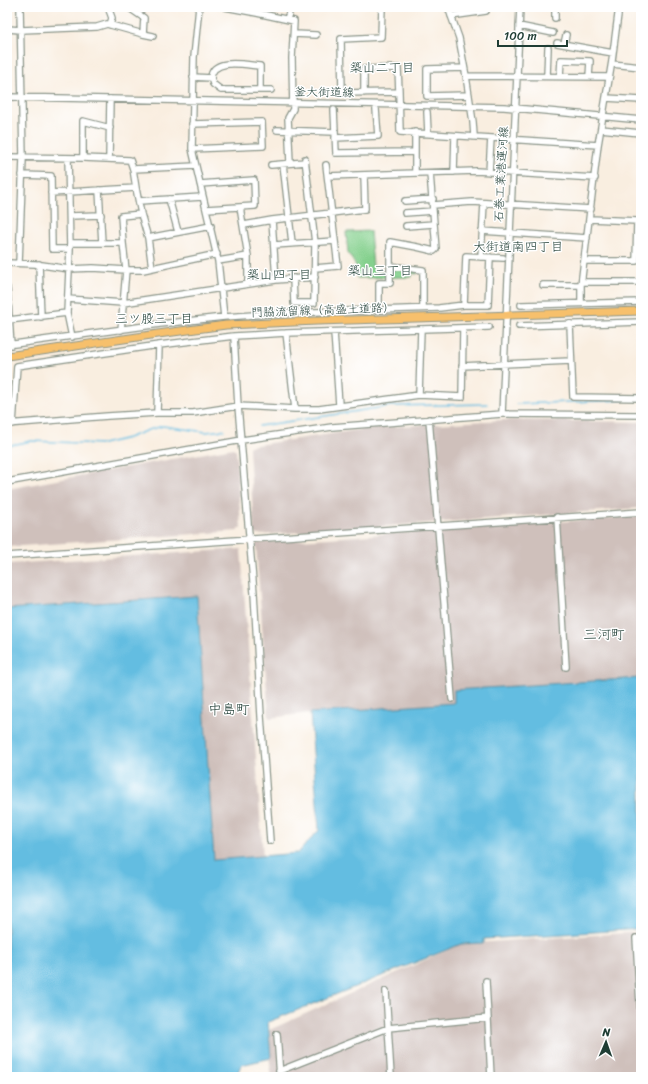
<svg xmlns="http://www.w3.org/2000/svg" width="648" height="1084" font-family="Sriracha,'Klee One',sans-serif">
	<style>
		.industrial { fill: #cfc0bb }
		.green { fill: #84d08d; stroke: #528660 }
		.water { fill: #63bde1; stroke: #417d8a }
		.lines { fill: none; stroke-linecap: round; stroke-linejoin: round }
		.stream { stroke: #63bde1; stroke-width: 1.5 }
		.minor-casing { stroke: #8c968a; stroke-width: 8 }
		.major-casing { stroke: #8c968a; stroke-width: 9 }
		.minor { stroke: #fff; stroke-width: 5.5 }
		.major { stroke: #f7c06c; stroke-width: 7 }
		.labels { text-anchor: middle; stroke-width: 3; stroke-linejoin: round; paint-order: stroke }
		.street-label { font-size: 12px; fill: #1f3d34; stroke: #fff }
		.neighbourhood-label { font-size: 13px; fill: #1f3d34; stroke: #fff }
		.quarter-label { font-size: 14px; fill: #1f3d34; stroke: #fff }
	</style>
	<rect width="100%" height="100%" fill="#fff"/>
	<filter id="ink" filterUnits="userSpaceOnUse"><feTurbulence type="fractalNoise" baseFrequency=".025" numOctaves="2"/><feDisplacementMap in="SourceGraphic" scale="8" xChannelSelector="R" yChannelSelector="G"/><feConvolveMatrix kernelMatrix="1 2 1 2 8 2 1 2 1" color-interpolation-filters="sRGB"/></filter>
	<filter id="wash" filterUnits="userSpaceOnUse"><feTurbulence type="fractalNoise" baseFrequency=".012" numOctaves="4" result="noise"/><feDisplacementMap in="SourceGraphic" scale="16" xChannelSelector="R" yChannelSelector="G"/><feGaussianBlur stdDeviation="0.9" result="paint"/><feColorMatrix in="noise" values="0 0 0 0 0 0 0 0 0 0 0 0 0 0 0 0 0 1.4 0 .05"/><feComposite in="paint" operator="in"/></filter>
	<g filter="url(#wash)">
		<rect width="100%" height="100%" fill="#f9eee0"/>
		<path class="industrial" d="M503,420L641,422V508L258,535L254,532L249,448L250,446L371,428Z
			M233,448L236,451L241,528L237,531L7,547V489Z
			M641,516V678L454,690L455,703L310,713L269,718L256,545L257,543Z
			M241,549L263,856L213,860L197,596L7,609V564Z
			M641,932V1077H271L267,1031L461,944Z"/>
		<path class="green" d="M370,231L373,266L377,272H388V267L417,271V274L412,273V277L357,278L356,266L348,253L346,232Z"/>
		<path class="water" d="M197,596L214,860L298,853L319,830L310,713L454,703V690L641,678V929L484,939V943L461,944L268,1022L271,1058L241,1065L236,1077H7V609Z"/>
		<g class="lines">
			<path class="stream" d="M516,404L624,400
				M259,426L391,406L487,404
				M7,446L31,441L103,444L128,438L148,430L163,426L206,432L224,430"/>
		</g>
	</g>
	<g filter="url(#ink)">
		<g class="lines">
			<g class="minor-casing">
				<path id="minor" d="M108,7L112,18L110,25
					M199,7L194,57L192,149L218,261L224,317
					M225,7L257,13L294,21L292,58L293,109L288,118L290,163
					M382,7L381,37L341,39L342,93L399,92L400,132L598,145
					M448,7L459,38L466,76L609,77
					M451,16L486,11V7
					M555,18V7
					M287,19L291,7
					M519,26L553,33
					M7,29L21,30L97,27L107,24L143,34L144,18L128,7
					M143,34L153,36
					M294,34L316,35
					M557,43L613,53
					M564,44L566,35
					M612,64L641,67
					M464,68L427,69V96L469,95
					M466,76L473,122L474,136
					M547,76L548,48
					M560,76L561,60L590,61L589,77
					M193,77L211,78C212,57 246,65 260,66V90H221L213,84L211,78
					M260,90H271
					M364,93V69L398,68L399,92
					M7,97L504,107L641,120
					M606,98L641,100
					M334,110L336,153L414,152
					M427,112L428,133
					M192,124L262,122L263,146L192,149
					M601,129L640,133
					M277,130L335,132
					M415,132V173
					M335,138L378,136L376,109
					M7,157L83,158L130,160L133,169L136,188L51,193
					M68,158L70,249L67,313L72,337
					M83,158V121L110,128
					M109,159L110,99
					M283,164L292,243
					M271,165L305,162
					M133,169L196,166
					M454,172L455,136
					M489,172L491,138
					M22,175L51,176L52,249H70
					M328,176L476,171L595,178
					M200,184L254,180L255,206L206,209
					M136,188L141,214L148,238L152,268
					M99,190L102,243H123L126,270L121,330
					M169,199L178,232
					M139,201L202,197
					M405,201L433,199
					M433,205L472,202L591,209
					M240,207L248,256V284
					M405,213L433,211
					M70,216L101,215
					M272,220L365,209L364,175
					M244,225L272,220L276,280
					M406,226L434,224
					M482,231L587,238
					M148,238L211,226
					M70,243H102
					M123,243L121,216L141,214
					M274,245L335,241
					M481,257L484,203
					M218,261L248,256
					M584,261H636L637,221L590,219
					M7,263L35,264L69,269L93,268L126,270H143L217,254
					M19,263L23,158L20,7
					M39,264L41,317
					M390,266L423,270V308
					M315,268L338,266L326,165
					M293,278L294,303H314L315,243L305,159
					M582,282H641
					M543,285H581
					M7,288L11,345
					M68,299L123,303L276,280L315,277
					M581,303V285L598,145L612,61L619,7
					M464,305L466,256L503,258
					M521,305L641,302
					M379,310V283H390V242L417,247L434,251L436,249L430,173
					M9,320L67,313
					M570,324L573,397L641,398
					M519,326L641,322
					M334,332L339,405
					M286,333L295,409
					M234,336L238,406L254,593L261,716L270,841
					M7,345L160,324L224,317L284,313L439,308L464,305H488L490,257
					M462,366L571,361
					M419,395L421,329
					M157,413L159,345
					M502,414L520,7
					M429,419L452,699
					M7,424L108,416L157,413H193L238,406L295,409H319L419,395L462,397L463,328
					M13,424L17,366L159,345L234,336L286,333L489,327
					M7,482L242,440L332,427L502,414L641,415
					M557,517L566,667
					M7,556L641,512
					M636,938L641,1021
					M486,981L491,1077
					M386,991L391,1077
					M277,1034L280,1077
					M279,1071L388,1028L488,1018"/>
			</g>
			<g class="major-casing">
				<path id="major" d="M7,356L158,334L226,325L317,321L641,311"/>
			</g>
			<use href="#minor" class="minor"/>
			<use href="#major" class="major"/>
		</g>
	</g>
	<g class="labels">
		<g class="street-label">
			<text transform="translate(324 92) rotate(1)" y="4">釜大街道線</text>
			<text transform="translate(501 174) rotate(-87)" y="4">石巻工業港運河線</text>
			<text transform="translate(323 310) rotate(-2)" y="4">門脇流留線（高盛土道路）</text>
		</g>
		<g class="neighbourhood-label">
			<text x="382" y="72">築山二丁目</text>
			<text x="518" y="251">大街道南四丁目</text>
			<text x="380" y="275">築山三丁目</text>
			<text x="279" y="279">築山四丁目</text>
			<text x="154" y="323">三ツ股三丁目</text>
		</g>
		<g class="quarter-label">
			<text x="604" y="639">三河町</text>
			<text x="229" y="714">中島町</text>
		</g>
	</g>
	<rect width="648" height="1084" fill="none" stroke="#fff" stroke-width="24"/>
	<g transform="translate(606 1042) rotate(2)" stroke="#ffffff" stroke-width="3" paint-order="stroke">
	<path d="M0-3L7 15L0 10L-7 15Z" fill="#1f3d34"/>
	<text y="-6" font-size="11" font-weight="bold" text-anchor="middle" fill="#1f3d34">N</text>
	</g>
	<path d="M498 40v6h69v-6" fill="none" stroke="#1f3d34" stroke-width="2"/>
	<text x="504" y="40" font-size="12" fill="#1f3d34" stroke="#ffffff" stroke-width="3" paint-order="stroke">100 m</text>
</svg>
